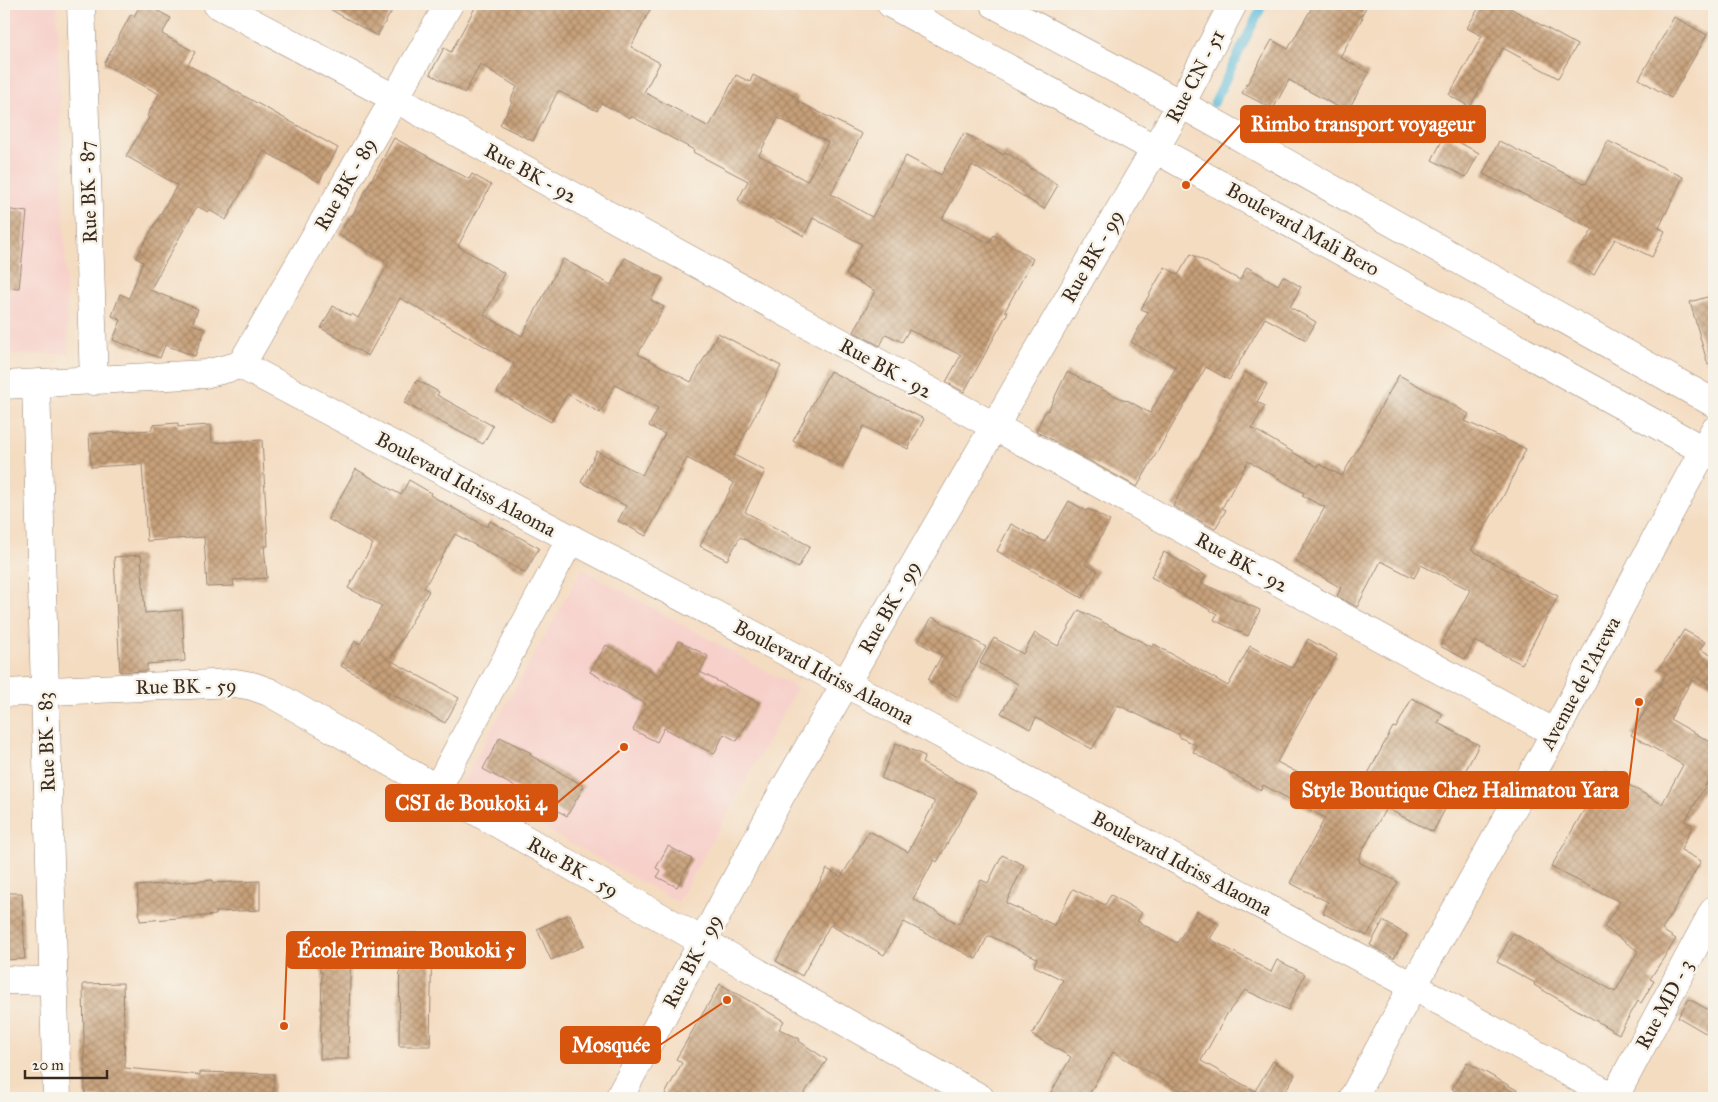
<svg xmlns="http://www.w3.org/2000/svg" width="1718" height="1102" font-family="'IM FELL Great Primer',serif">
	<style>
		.built { fill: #f7d0ca }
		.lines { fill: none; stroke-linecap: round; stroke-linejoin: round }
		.stream { stroke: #5cbcdb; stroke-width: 9 }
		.building { fill: url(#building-cross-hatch); fill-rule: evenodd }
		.minor-casing { stroke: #988370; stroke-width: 29 }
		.major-casing { stroke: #988370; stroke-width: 29 }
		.minor { stroke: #fff; stroke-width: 28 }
		.major { stroke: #fff; stroke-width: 28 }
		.labels { text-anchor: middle; stroke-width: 5; stroke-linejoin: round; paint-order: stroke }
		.street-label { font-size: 20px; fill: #3b2a1e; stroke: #f7f3e8 }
		.leader { fill: none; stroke: #d7540e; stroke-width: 2 }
		.callout-dot { fill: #d7540e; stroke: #f7f3e8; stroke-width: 2 }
		.callout { fill: #d7540e; stroke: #d7540e; stroke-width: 2 }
		.callout-label { font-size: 21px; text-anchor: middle; font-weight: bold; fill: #fff }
	</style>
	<defs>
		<pattern id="building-cross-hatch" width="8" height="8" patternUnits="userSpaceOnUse" patternTransform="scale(1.25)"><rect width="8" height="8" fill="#c7a07a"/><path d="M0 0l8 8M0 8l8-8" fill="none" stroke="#a38363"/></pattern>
	</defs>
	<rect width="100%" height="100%" fill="#f7f3e8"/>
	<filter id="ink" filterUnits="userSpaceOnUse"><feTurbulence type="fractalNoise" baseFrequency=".02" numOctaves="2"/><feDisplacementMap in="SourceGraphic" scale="10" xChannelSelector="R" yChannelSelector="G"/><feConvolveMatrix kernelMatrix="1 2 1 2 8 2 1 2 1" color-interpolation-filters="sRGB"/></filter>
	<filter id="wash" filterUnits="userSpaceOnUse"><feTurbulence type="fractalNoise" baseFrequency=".0096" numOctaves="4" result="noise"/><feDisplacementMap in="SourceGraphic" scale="20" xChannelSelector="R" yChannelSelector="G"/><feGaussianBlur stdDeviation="1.12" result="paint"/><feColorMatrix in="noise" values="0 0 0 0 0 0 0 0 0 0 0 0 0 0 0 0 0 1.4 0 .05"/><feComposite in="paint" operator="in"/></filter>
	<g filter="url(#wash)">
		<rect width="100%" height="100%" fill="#f4dcc1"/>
		<path class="built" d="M4,4H57L68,353L4,355Z
			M582,569L797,688L678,902L462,783Z"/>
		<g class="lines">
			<path class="stream" d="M1214,103L1263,4"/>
		</g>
		<g id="blocks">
			<path class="building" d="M141,4H145L171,18L162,34L195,52L188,65L338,148L319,182L264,151L226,220L209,210L208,212L197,206L150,290L198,309L192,324L205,329L195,356L165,345L160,358L113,340L121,320L112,316L120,294L129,298L143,262L136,258L177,185L126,156L149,118L147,116L159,94L104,64L131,14L134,16Z
				M321,4H396L377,36Z
				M477,4H653L631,47L660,63L644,92L709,127L736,75L750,82L753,75L798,98L797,101L862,134L831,194L872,217L906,156L941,175L964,133L1004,155L1005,152L1058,185L1044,209L972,165L942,219L989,243L994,235L1033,259L1005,311L1008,312L964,392L946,382L961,355L909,330L902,342L886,334L880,346L854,332L875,291L846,275L862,244L813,218L804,236L770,218L738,200L748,181L693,152L694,150L631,116L630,118L601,103L597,111L558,91L533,141L500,125L512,102L510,101L517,87L480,64L465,93L430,74L444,48L451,52ZM778,118L828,142L807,181L759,155Z
				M1314,4H1368L1361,16L1363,17L1340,57L1369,73L1347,112L1289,80L1273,109L1242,93L1272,40L1288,49Z
				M1481,4H1503L1577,45L1558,78L1503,48L1470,107L1449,95L1482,36L1467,28Z
				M1674,17L1707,35L1671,98L1639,79Z
				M1445,135L1479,153L1466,177L1432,160Z
				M394,138L469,179L472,174L491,185L458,246L504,273L496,289L498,290L484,315L522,336L563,259L611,285L625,258L663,278L651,300L664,307L638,354L691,382L718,333L781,366L734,455L765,471L745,512L810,546L798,568L740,537L727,560L700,546L734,483L687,458L646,536L618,521L626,506L581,482L597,451L642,475L665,434L649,426L658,408L615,385L600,413L567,394L551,422L497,392L514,363L400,298L368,356L321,328L333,306L351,316L352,314L358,318L389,262L339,235L350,215L352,216Z
				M1499,141L1586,184L1608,141L1683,177L1659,228L1665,231L1652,257L1615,239L1594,275L1572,262L1593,229L1483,174Z
				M4,209L27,212L19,288L4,287Z
				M1191,254L1240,280L1247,267L1278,285L1283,276L1301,287L1290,307L1316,322L1306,340L1265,318L1229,380L1206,367L1137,487L1036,431L1046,410L1048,411L1067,372L1126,401L1127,400L1150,413L1176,367L1131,342L1148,312L1141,309L1165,267L1178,275Z
				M1714,295V364L1708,365L1690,302Z
				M830,371L924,419L908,449L864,426L842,467L793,441Z
				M1245,372L1267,384L1257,402L1265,406L1252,428L1318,467L1319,464L1342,476L1399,375L1469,414L1465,421L1526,449L1504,495L1471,550L1483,556L1482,557L1558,596L1522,664L1475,641L1465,659L1440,646L1470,590L1421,565L1414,578L1381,561L1357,607L1337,596L1341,588L1295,561L1325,507L1302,496L1304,493L1248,461L1222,508L1226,510L1215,529L1173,506Z
				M417,380L439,392L437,395L493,426L483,444L404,403Z
				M178,423V427L211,425L212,443L262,440L268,546H264L267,578L233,580L234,586L207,587L204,537L147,541L142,464L91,467L89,434L152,430V425Z
				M356,469L401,495L409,480L431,493L430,495L487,527L490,521L539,548L525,573L455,534L424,588L429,591L390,660L459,698L445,723L341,666L355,641L360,644L382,606L348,588L373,544L328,519Z
				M1069,501L1086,511L1088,509L1110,521L1085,564L1098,571L1082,598L997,551L1011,524L1045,542Z
				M1164,552L1206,576L1201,583L1260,610L1248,636L1214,620L1217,614L1151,577Z
				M141,555L145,613L182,610L185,661L147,664V671L120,672L114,557Z
				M1079,610L1152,647L1154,644L1228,686L1250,646L1292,668L1308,639L1337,655L1277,762L1352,801L1354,798H1355L1393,727L1396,728L1412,698L1443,714L1438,723L1479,745L1433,832L1386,808L1358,859L1360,860L1359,862L1398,882L1367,936L1323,913L1328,902L1290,883L1325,818L1263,785L1261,790L1193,752L1196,745L1179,737L1180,735L1118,705L1092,749L1036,718L1030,729L1001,713L1018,684L980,663L994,638L1023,654L1035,633L1058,646Z
				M932,617L986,647L958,697L928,680L942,655L918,642Z
				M1684,630L1705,642L1700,649L1714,657V687L1694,676L1670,719L1714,744V771L1685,821L1693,825L1681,850L1701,861L1662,930L1676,939L1650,979L1654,981L1641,1003L1638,1001L1619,1034L1534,985L1535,983L1497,962L1513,933L1615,992L1638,951L1604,927L1620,902L1551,867L1606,772L1662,804L1683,765L1631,735L1666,674L1659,669Z
				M679,641L708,656L700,672L759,703L737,741L724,734L714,754L664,728L657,742L633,730L646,704L590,672L606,645L660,676Z
				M500,737L531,753L530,755L584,786L567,816L483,769Z
				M896,743L925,756L922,763L976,792L937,862L934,860L913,899L959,924L981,880L988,883L1002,855L1024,865L1006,903L1054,925L1073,889L1105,905L1111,895L1142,913L1137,921L1177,943L1197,911L1219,924L1210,939L1271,972L1277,960L1305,974L1288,1010L1245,990L1227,1014L1201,1061L1255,1091L1273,1061L1295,1075L1281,1098H1201L1186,1089L1184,1092L1113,1052L1087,1098H1048L1071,1057L1032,1035L1063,980L1034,966L1037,958L990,936H988L976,959L904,922L884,955L830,925L802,976L776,961L827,869L841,877L869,831L908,852L934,804V801L881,778Z
				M668,846L692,859L677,887L657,877L661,871L656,868Z
				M213,880V883L260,881V910L216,912V915L140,921L137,886Z
				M4,893H22L25,959L4,960Z
				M570,914L584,946L551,960L537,929Z
				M1383,921L1407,935L1394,958L1370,945Z
				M400,933H432L430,1046H399Z
				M321,937L351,938L348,1059H320L322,972H320Z
				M123,983L125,1068L200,1075V1072L274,1074L273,1098H85L83,984Z
				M720,984L784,1021L779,1029L800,1039L799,1041L827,1060L801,1098H663L682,1063L676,1059Z
				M1689,999L1714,1013V1038L1678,1017Z
				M1467,1062L1531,1098H1468L1452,1089Z"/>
		</g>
	</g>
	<g filter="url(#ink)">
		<use href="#blocks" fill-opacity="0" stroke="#988370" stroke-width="1"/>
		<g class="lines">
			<g class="minor-casing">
				<path id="minor" d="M81,4L94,381
					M217,4L394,98L1555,733
					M241,365L449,4
					M4,385L205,374L241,365L845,683L1413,986L1615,1098
					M36,385L57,1098
					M4,693L235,683L252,686L269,692L702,941L980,1098
					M437,789L571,538
					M4,980L54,981
					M619,1098L781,795L1181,104L1233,4
					M1353,1098L1413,986L1555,733L1656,538L1714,431
					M1614,1098L1714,910"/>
			</g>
			<g class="major-casing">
				<path id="major" d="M891,4L1714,456
					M994,4L1181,104L1714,403"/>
			</g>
			<use href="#minor" class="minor"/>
			<use href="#major" class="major"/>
		</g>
	</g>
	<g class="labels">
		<g class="street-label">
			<text transform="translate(1195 76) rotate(-62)" y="7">Rue CN - 51</text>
			<text transform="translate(531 173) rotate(29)" y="7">Rue BK - 92</text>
			<text transform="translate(345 184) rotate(-60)" y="7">Rue BK - 89</text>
			<text transform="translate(88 192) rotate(-92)" y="7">Rue BK - 87</text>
			<text transform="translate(1303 229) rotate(29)" y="7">Boulevard Mali Bero</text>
			<text transform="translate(1092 256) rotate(-60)" y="7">Rue BK - 99</text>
			<text transform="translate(886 368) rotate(29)" y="7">Rue BK - 92</text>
			<text transform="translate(466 484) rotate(28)" y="7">Boulevard Idriss Alaoma</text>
			<text transform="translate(1242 562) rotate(29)" y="7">Rue BK - 92</text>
			<text transform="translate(889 607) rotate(-60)" y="7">Rue BK - 99</text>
			<text transform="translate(824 672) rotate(28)" y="7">Boulevard Idriss Alaoma</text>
			<text transform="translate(1580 683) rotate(-62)" y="7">Avenue de l'Arewa</text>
			<text transform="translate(186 686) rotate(-1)" y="7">Rue BK - 59</text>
			<text transform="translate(46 742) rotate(-92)" y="7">Rue BK - 83</text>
			<text transform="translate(1182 863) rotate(28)" y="7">Boulevard Idriss Alaoma</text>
			<text transform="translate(573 867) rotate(30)" y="7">Rue BK - 59</text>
			<text transform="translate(692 961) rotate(-62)" y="7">Rue BK - 99</text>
			<text transform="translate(1664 1004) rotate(-62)" y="7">Rue MD - 3</text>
		</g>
	</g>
	<path class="leader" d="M1186 185L1241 124M1639 702L1628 790M624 747L557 803M284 1026L287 950M727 1000L660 1045"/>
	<g class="callout-dot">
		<circle cx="1186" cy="185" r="5"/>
		<circle cx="1639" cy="702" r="5"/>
		<circle cx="624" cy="747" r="5"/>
		<circle cx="284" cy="1026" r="5"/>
		<circle cx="727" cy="1000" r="5"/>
	</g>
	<g class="callout">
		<rect x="1241" y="106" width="244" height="36" rx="5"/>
		<rect x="1291" y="772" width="337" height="36" rx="5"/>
		<rect x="386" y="785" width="171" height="36" rx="5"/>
		<rect x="287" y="932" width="238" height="36" rx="5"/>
		<rect x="561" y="1027" width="99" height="36" rx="5"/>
	</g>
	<g class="callout-label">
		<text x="1363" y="131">Rimbo transport voyageur</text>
		<text x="1460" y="797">Style Boutique Chez Halimatou Yara</text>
		<text x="471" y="810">CSI de Boukoki 4</text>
		<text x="406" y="957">École Primaire Boukoki 5</text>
		<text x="611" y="1052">Mosquée</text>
	</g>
	<rect width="1718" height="1102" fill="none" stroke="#f7f3e8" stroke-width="20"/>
	<path d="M25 1070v8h82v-8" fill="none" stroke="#3b2a1e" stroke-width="2.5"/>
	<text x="32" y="1070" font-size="15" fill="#3b2a1e" stroke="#f7f3e8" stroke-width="4" paint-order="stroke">20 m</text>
</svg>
